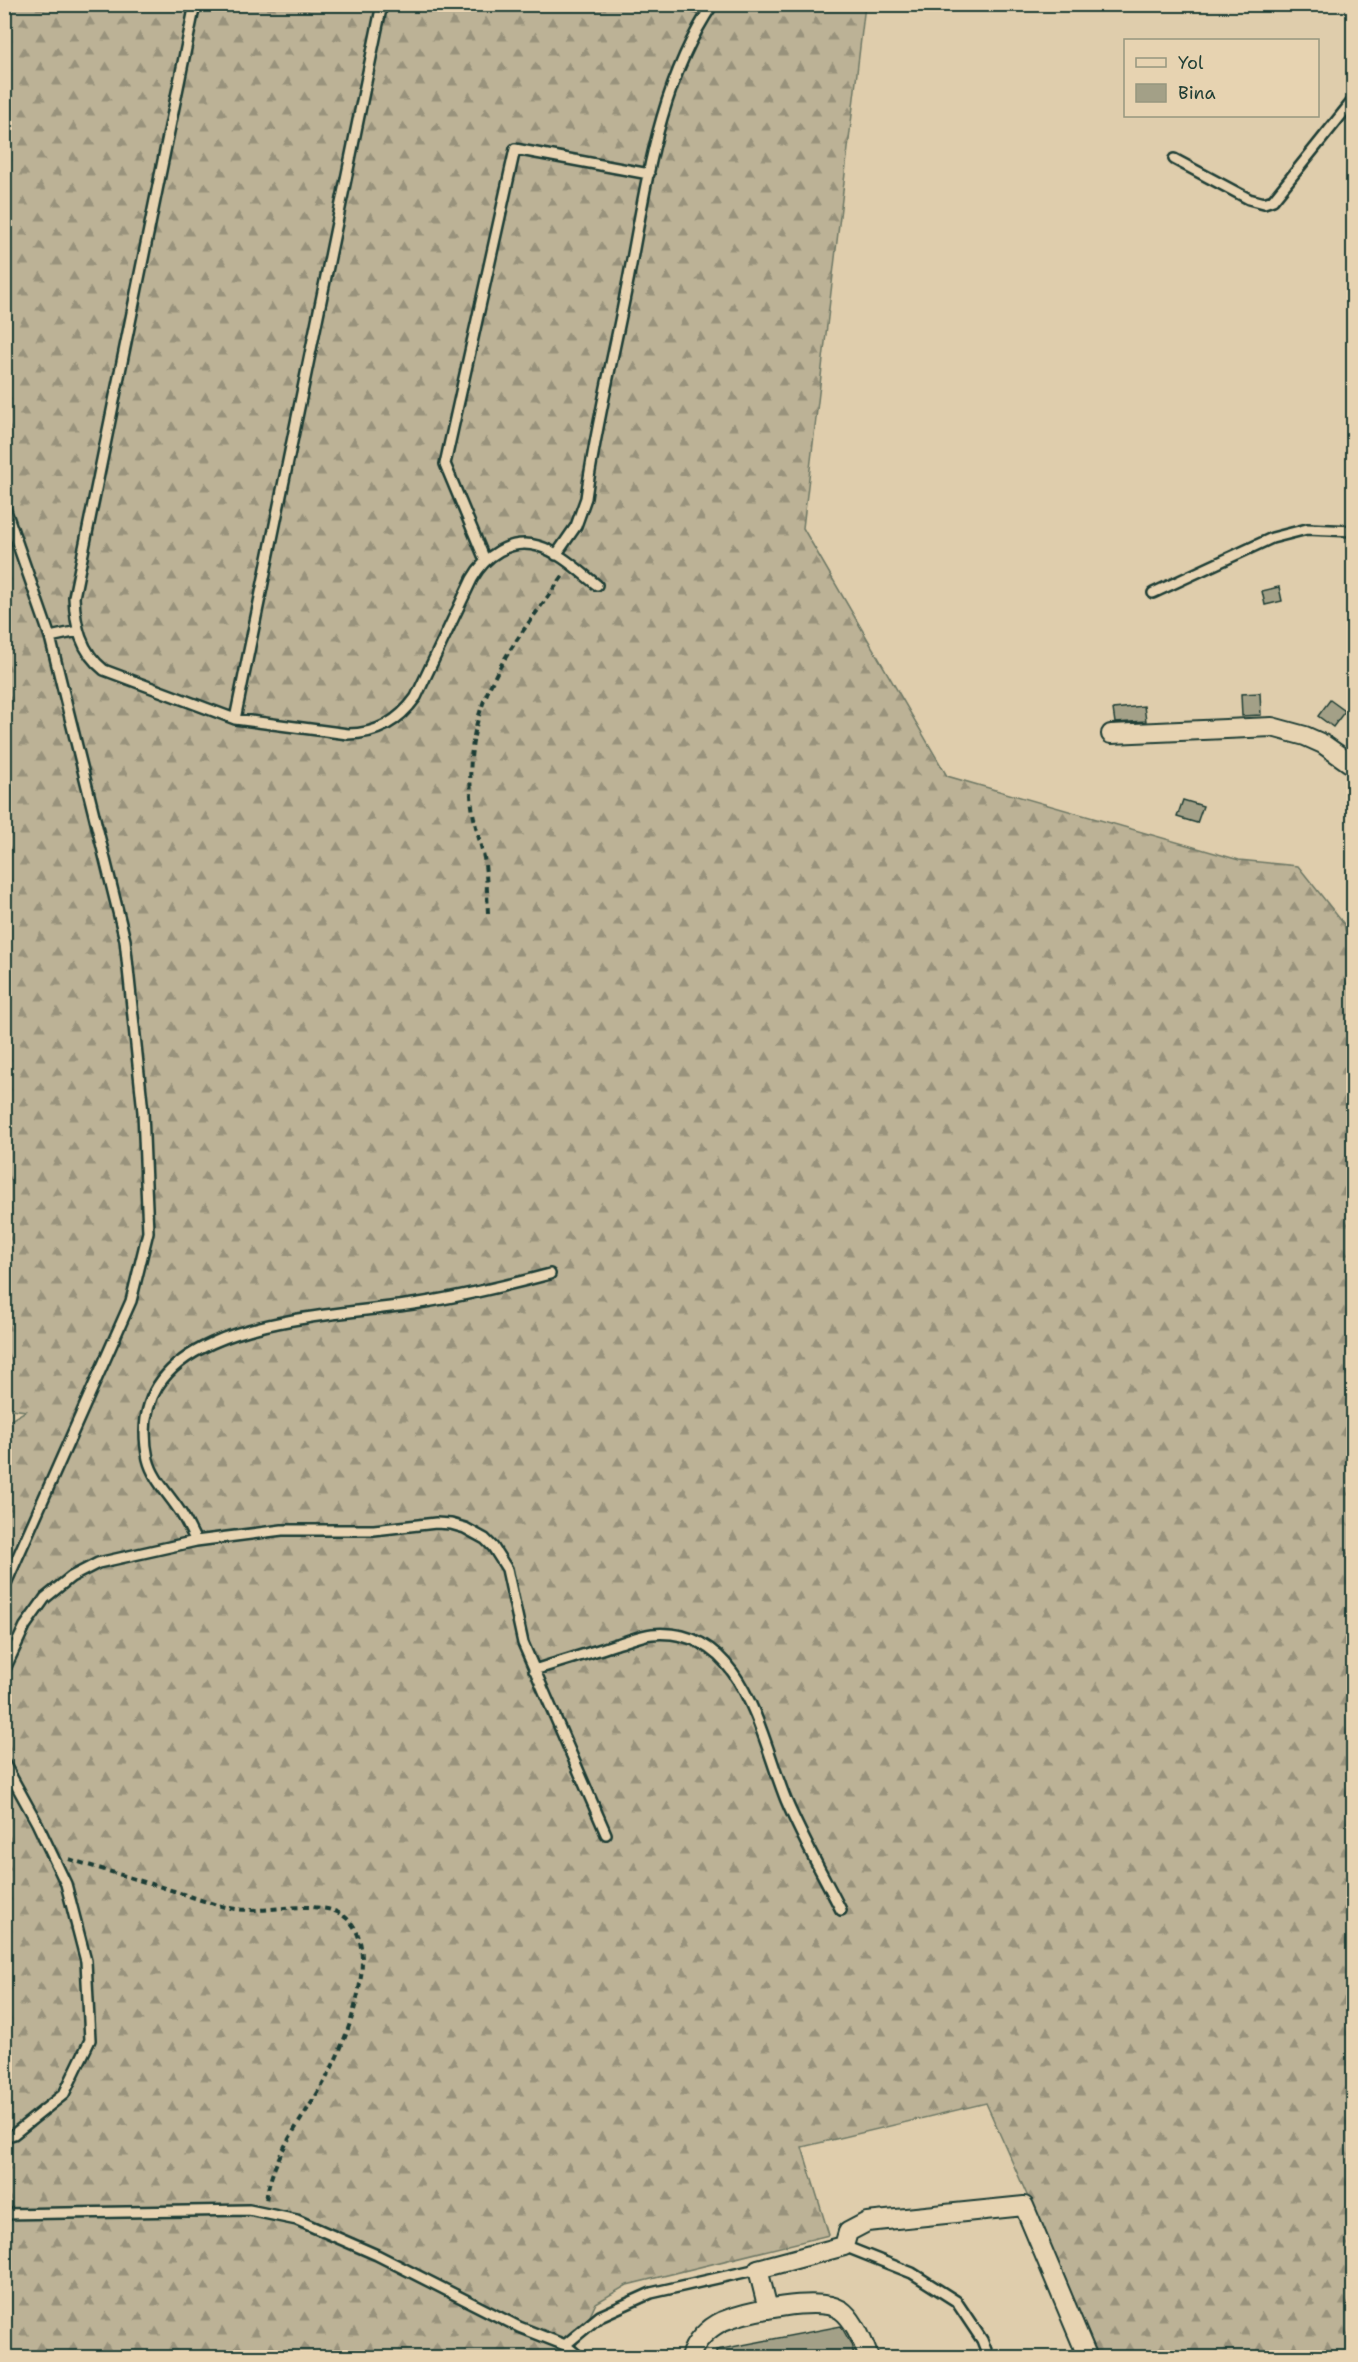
<svg xmlns="http://www.w3.org/2000/svg" width="1358" height="2362" font-family="'Shantell Sans',sans-serif">
	<style>
		.forest { fill: url(#forest-firs); stroke: #6e7865; stroke-width: 1.5 }
		.building { fill: #a3a087; stroke: #1f3d34; stroke-width: 1.5 }
		.lines { fill: none; stroke-linecap: round; stroke-linejoin: round }
		.service-casing { stroke: #1f3d34; stroke-width: 14 }
		.minor-casing { stroke: #1f3d34; stroke-width: 22 }
		.path { stroke: #1f3d34; stroke-width: 4; stroke-dasharray: 6 4.5; stroke-linecap: butt }
		.service { stroke: #e7d3b1; stroke-width: 9 }
		.minor { stroke: #e7d3b1; stroke-width: 18 }
	</style>
	<defs>
		<pattern id="forest-firs" width="22" height="20" patternUnits="userSpaceOnUse" patternTransform="scale(1.5)"><rect width="22" height="20" fill="#bcb296"/><path d="M5 1l3.5 6h-7zM16 11l3.5 6h-7z" fill="#98927b"/></pattern>
	</defs>
	<rect width="100%" height="100%" fill="#dfcdac"/>
	<filter id="ink" filterUnits="userSpaceOnUse"><feTurbulence type="fractalNoise" baseFrequency=".0167" numOctaves="2"/><feDisplacementMap in="SourceGraphic" scale="12" xChannelSelector="R" yChannelSelector="G"/><feConvolveMatrix kernelMatrix="1 2 1 2 8 2 1 2 1" color-interpolation-filters="sRGB"/></filter>
	<g filter="url(#ink)">
		<path class="forest" d="M5,5H865L803,528L947,776L1239,860L1298,866L1344,924L1353,963V2357H1099L986,2103L802,2147L829,2235L627,2285L596,2303L573,2352L576,2357H5L4,1424L26,1411L4,1408Z"/>
		<path class="building" d="M1279,587L1282,601L1265,605L1262,591Z
			M1260,693L1261,715L1242,716L1241,694Z
			M1330,700L1345,711L1333,727L1318,716Z
			M1144,706L1146,721L1115,723L1113,709Z
			M1183,800L1203,806L1197,823L1177,817Z
			M841,2326L851,2344L855,2358H717L716,2350Z"/>
		<g class="lines">
			<g class="service-casing">
				<path id="service" d="M195,4L74,597C75,626 81,652 104,670L235,719L348,734C377,734 399,721 416,697L472,579C485,556 510,538 538,546C560,552 580,572 597,585
					M683,4L709,10
					M1174,159L1249,199L1264,203L1273,200L1354,99
					M4,505L50,637L125,940L143,1112L148,1232L131,1301L4,1588
					M556,555L576,526L586,498C595,430 612,363 625,296C645,198 655,89 713,4
					M485,560L445,464L515,149L649,174
					M1153,593L1272,538L1307,529L1354,531
					M50,637L78,631
					M235,719L382,4
					M196,1541C191,1532 187,1522 181,1513C170,1495 153,1480 148,1459C118,1318 324,1318 413,1304C459,1297 505,1286 550,1274
					M534,1670C562,1661 590,1653 617,1644C628,1641 641,1635 652,1634C744,1626 760,1736 786,1800C802,1838 822,1873 841,1910
					M4,1671L25,1626L45,1598L71,1577L98,1563L196,1541L282,1530H374L436,1523L451,1524L465,1528L485,1539L493,1547L507,1569L523,1643L606,1834
					M4,1763L37,1823L66,1884L86,1961L90,2040L64,2094L14,2134L4,2137
					M4,2214L249,2210L297,2220L377,2255L519,2327L565,2345L600,2316L651,2293L758,2269
					M844,2246L912,2273L956,2301L982,2340L989,2358
					M565,2345L581,2358"/>
			</g>
			<g class="minor-casing">
				<path id="minor" d="M1111,734L1272,727L1305,736L1323,744L1354,766
					M768,2309L758,2269L844,2246L848,2232L867,2222L1024,2206L1088,2358
					M690,2358C694,2342 708,2328 723,2321C747,2311 819,2296 841,2310C854,2319 864,2344 869,2358"/>
			</g>
			<path class="path" d="M488,913C487,895 487,876 484,858C479,837 472,817 471,795C464,698 512,647 565,573
				M69,1859C104,1870 139,1880 174,1891C192,1897 211,1904 230,1908C261,1914 290,1904 321,1908C394,1916 351,2029 332,2067C310,2113 273,2148 266,2201"/>
			<use href="#service" class="service"/>
			<use href="#minor" class="minor"/>
		</g>
	</g>
	<rect width="1358" height="2362" fill="none" stroke="#e7d3b1" stroke-width="24"/>
	<rect x="12" y="12" width="1334" height="2338" fill="none" stroke="#1f3d34" stroke-width="2" filter="url(#ink)"/>
	<rect x="1124" y="39" width="195" height="78" fill="#e7d3b1" stroke="#97977f" stroke-width="1.5"/>
	<rect x="1136" y="58" width="30" height="9" fill="#e7d3b1" stroke="#97977f" stroke-width="1.5"/>
	<text x="1178" y="69" font-size="18" fill="#1f3d34">Yol</text>
	<rect x="1136" y="84" width="30" height="18" fill="#a3a087" stroke="#97977f" stroke-width="1.5"/>
	<text x="1178" y="99" font-size="18" fill="#1f3d34">Bina</text>
</svg>
